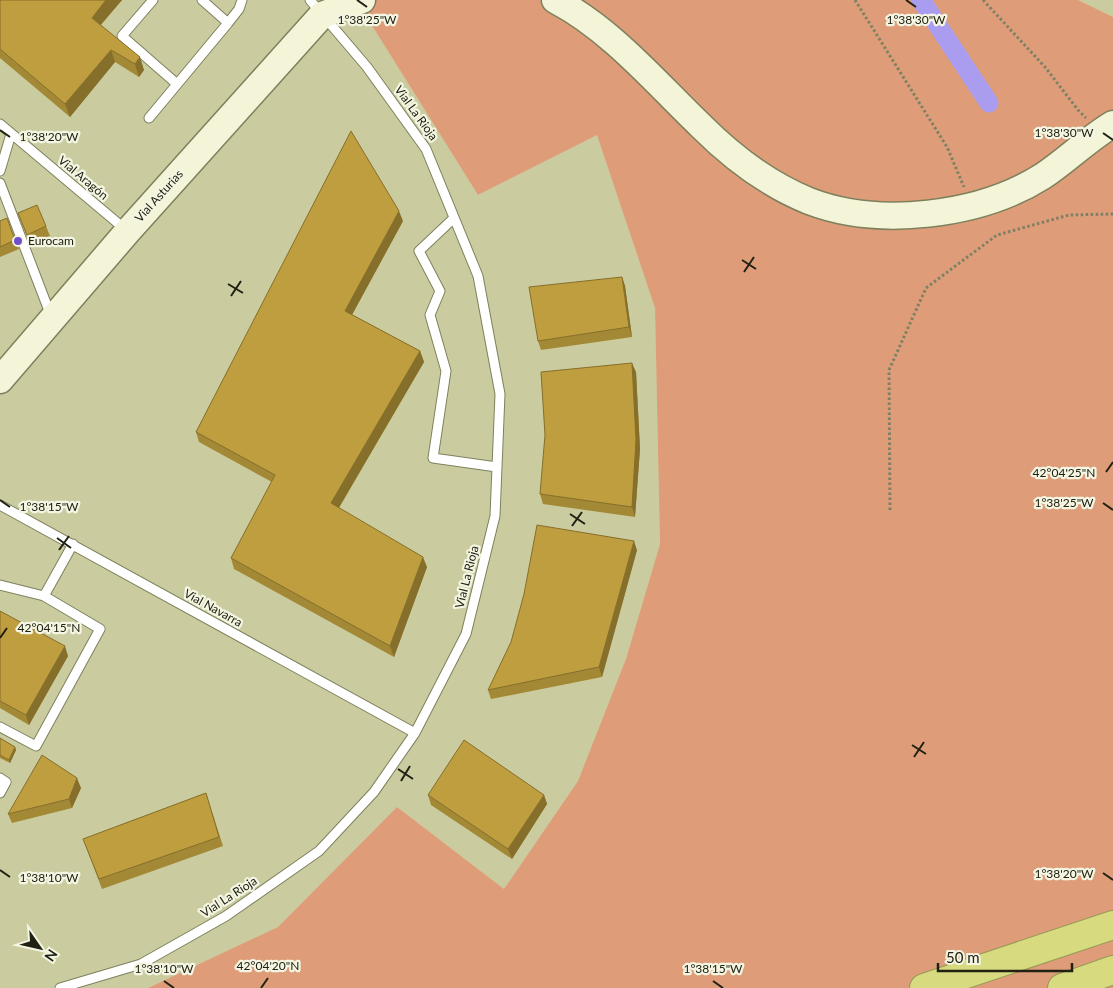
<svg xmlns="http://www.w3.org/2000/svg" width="1113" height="988" font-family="Lato,sans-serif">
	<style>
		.built { fill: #cacc9f }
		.green { fill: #de9d78 }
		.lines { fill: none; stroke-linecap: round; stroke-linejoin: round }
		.canal { stroke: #aa9df0; stroke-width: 19 }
		.lane-casing { stroke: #7e805d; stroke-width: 11 }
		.secondary-casing { stroke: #7e805d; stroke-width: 29 }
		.highway-casing { stroke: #979958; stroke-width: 30 }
		.path { stroke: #7e8065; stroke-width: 3; stroke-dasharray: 2.5 2.5; stroke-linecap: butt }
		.lane { stroke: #fff; stroke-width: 9 }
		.secondary { stroke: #f3f4d8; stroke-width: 26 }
		.highway { stroke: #d7da7e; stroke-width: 28 }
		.wall { fill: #a38835 }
		.shaded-wall { fill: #856f2b }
		.building { fill: #be9e3e; stroke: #856f2b }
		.ticks { fill: none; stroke: #202112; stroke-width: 2 }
		.poi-dot { fill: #6f50ca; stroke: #f4f5e2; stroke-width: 2 }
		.labels { text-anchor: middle; stroke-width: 4.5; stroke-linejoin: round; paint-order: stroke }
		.street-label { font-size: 12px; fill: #202112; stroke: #f4f5e2 }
		.poi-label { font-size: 12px; fill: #202112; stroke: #f4f5e2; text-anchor: start }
		.ticks-label { font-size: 12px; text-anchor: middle; fill: #202112; stroke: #f4f5e2; stroke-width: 4.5; stroke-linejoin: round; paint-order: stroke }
	</style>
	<rect width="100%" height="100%" fill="#d4d6b0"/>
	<path class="built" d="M0,0H356L478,195L597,134L655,308L660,544L617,690L578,781L504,889L397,807L278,927L148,988H0Z
		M1078,0H1113V17Z"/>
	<path class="green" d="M356,0H1078L1113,17V988H148L278,927L397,807L504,889L578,781L626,659L660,544L655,308L597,135L478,195Z"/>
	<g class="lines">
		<path class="canal" d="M921,0L989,103"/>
		<g class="lane-casing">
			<path id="lane" d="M153,0L122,36L177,84
				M202,0L228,23
				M149,118L228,23L239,9L242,0
				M0,124L126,230
				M0,171L11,134
				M0,183L51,316
				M454,218L419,251L440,291L430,315L446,371L433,458L497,467
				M0,505L415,733
				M0,585L44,596L100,629L36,746L0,727
				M44,596L73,544
				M0,778L6,782L0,793
				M60,988L141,964L226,916L319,851L374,792L415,733L466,634L495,516L497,467L500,394L478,276L426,149L367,67L310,0"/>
		</g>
		<g class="secondary-casing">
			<path id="secondary" d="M555,0C612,30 655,82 701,126C732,157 767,184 809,201C879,228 980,216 1043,176C1067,160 1088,139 1113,124
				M0,380L128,231L322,15L362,0"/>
		</g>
		<g class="highway-casing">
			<path id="highway" d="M924,988L1113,925
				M1062,988L1113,970"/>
		</g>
		<path class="path" d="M855,0L947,147L964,187
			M983,0L1045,67L1078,110L1086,118
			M890,510L889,370L926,288L997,235L1069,215L1113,214"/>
		<use href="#lane" class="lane"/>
		<use href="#secondary" class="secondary"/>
		<use href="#highway" class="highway"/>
	</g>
	<path class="wall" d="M0,0H122L101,25L144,70L139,77L115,62L70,117L0,58Z
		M18,213L46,226L50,236L30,244Z
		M7,218L19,249L0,257V221Z
		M403,221L352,315L420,351L424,362L339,508L427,567L394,657L234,569L231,558L272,482L199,442L196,432Z
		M622,277L625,286L632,337L541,350L538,341Z
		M636,372L640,449L635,517L543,504L540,494Z
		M637,550L602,677L491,699L488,690Z
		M0,611L68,656L29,725L0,708Z
		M0,738L15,747L16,750L10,763L0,758Z
		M81,788L72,808L12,823L8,814Z
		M206,793L223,846L102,889L83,839Z
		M428,795H544L547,804L512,859L431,805Z"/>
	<path class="shaded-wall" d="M106,0H122L96,30L92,18Z
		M111,50L115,62L70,117L65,104Z
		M140,57L144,70L139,77L135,64Z
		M399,211L403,221L348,322L345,311Z
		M622,277L625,286L632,337L629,327Z
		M420,351L424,362L335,514L331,503Z
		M632,363L636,372L640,449L635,517L632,507Z
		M634,541L637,550L602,677L599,667Z
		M423,557L427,567L394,657L390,646Z
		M65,646L68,656L29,725L26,715Z
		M15,747L16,750L10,763L9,760Z
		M77,778L81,788L72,808L69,799Z
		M544,795L547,804L512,859L508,849Z"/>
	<path class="building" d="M0,0H106L92,18L140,57L135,64L111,50L65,104L0,49Z
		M351,131L399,211L345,311L420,351L331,503L423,557L390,646L231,558L275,475L196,432Z
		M37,205L46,226L27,235L18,213Z
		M7,218L15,240L0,247V221Z
		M622,277L629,327L538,341L529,287Z
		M632,363L636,440L632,507L540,494L545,435L541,372Z
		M537,525L634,541L599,667L488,690L511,642L524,594Z
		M0,611L65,646L26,715L0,701Z
		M0,738L15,747L9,760L0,755Z
		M464,740L544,795L508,849L428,795Z
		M42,755L77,778L69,799L8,814Z
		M206,793L219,837L99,879L83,839Z"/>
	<path class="ticks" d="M357,0L367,7M906,0L916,7M0,130L10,137M1103,133L1113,140M742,260L756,269M744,272L754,257M228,284L243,293M231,296L241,281M1106,472L1113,462M0,500L10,507M1103,503L1113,510M570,514L585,524M572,526L582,512M57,538L71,548M59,550L69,536M0,638L7,628M912,745L926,754M914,757L924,742M398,769L413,779M401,781L410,766M0,870L10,877M1103,873L1113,880M164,981L174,988M713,981L723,988M261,988L268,978"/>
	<circle class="poi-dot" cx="18" cy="241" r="5"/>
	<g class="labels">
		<g class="street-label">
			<text transform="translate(416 113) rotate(54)" y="4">Vial La Rioja</text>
			<text transform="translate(83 178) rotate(40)" y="4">Vial Aragón</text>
			<text transform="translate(159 196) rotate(-48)" y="4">Vial Asturias</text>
			<text transform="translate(467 577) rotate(-76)" y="4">Vial La Rioja</text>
			<text transform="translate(213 608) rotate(29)" y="4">Vial Navarra</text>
			<text transform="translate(229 897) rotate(-33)" y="4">Vial La Rioja</text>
		</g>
		<g class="poi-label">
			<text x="28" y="245">Eurocam</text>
		</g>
	</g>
	<g class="ticks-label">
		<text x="367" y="24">1°38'25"W</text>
		<text x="916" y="24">1°38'30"W</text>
		<text x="1064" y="137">1°38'30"W</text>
		<text x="49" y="141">1°38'20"W</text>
		<text x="1064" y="477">42°04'25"N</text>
		<text x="1064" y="507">1°38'25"W</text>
		<text x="49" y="511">1°38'15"W</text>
		<text x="49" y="632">42°04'15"N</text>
		<text x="1064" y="878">1°38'20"W</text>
		<text x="49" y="882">1°38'10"W</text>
		<text x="268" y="970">42°04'20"N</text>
		<text x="164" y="973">1°38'10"W</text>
		<text x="713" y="973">1°38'15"W</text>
	</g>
	<g transform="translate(40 948) rotate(124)" stroke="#f4f5e2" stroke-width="4" paint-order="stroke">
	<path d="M0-4L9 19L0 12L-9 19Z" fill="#202112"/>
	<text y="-8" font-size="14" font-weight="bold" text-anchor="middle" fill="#202112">N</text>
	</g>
	<path d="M938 963v8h134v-8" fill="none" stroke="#202112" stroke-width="2.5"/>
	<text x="946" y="963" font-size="15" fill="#202112" stroke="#f4f5e2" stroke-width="4" paint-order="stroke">50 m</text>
</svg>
